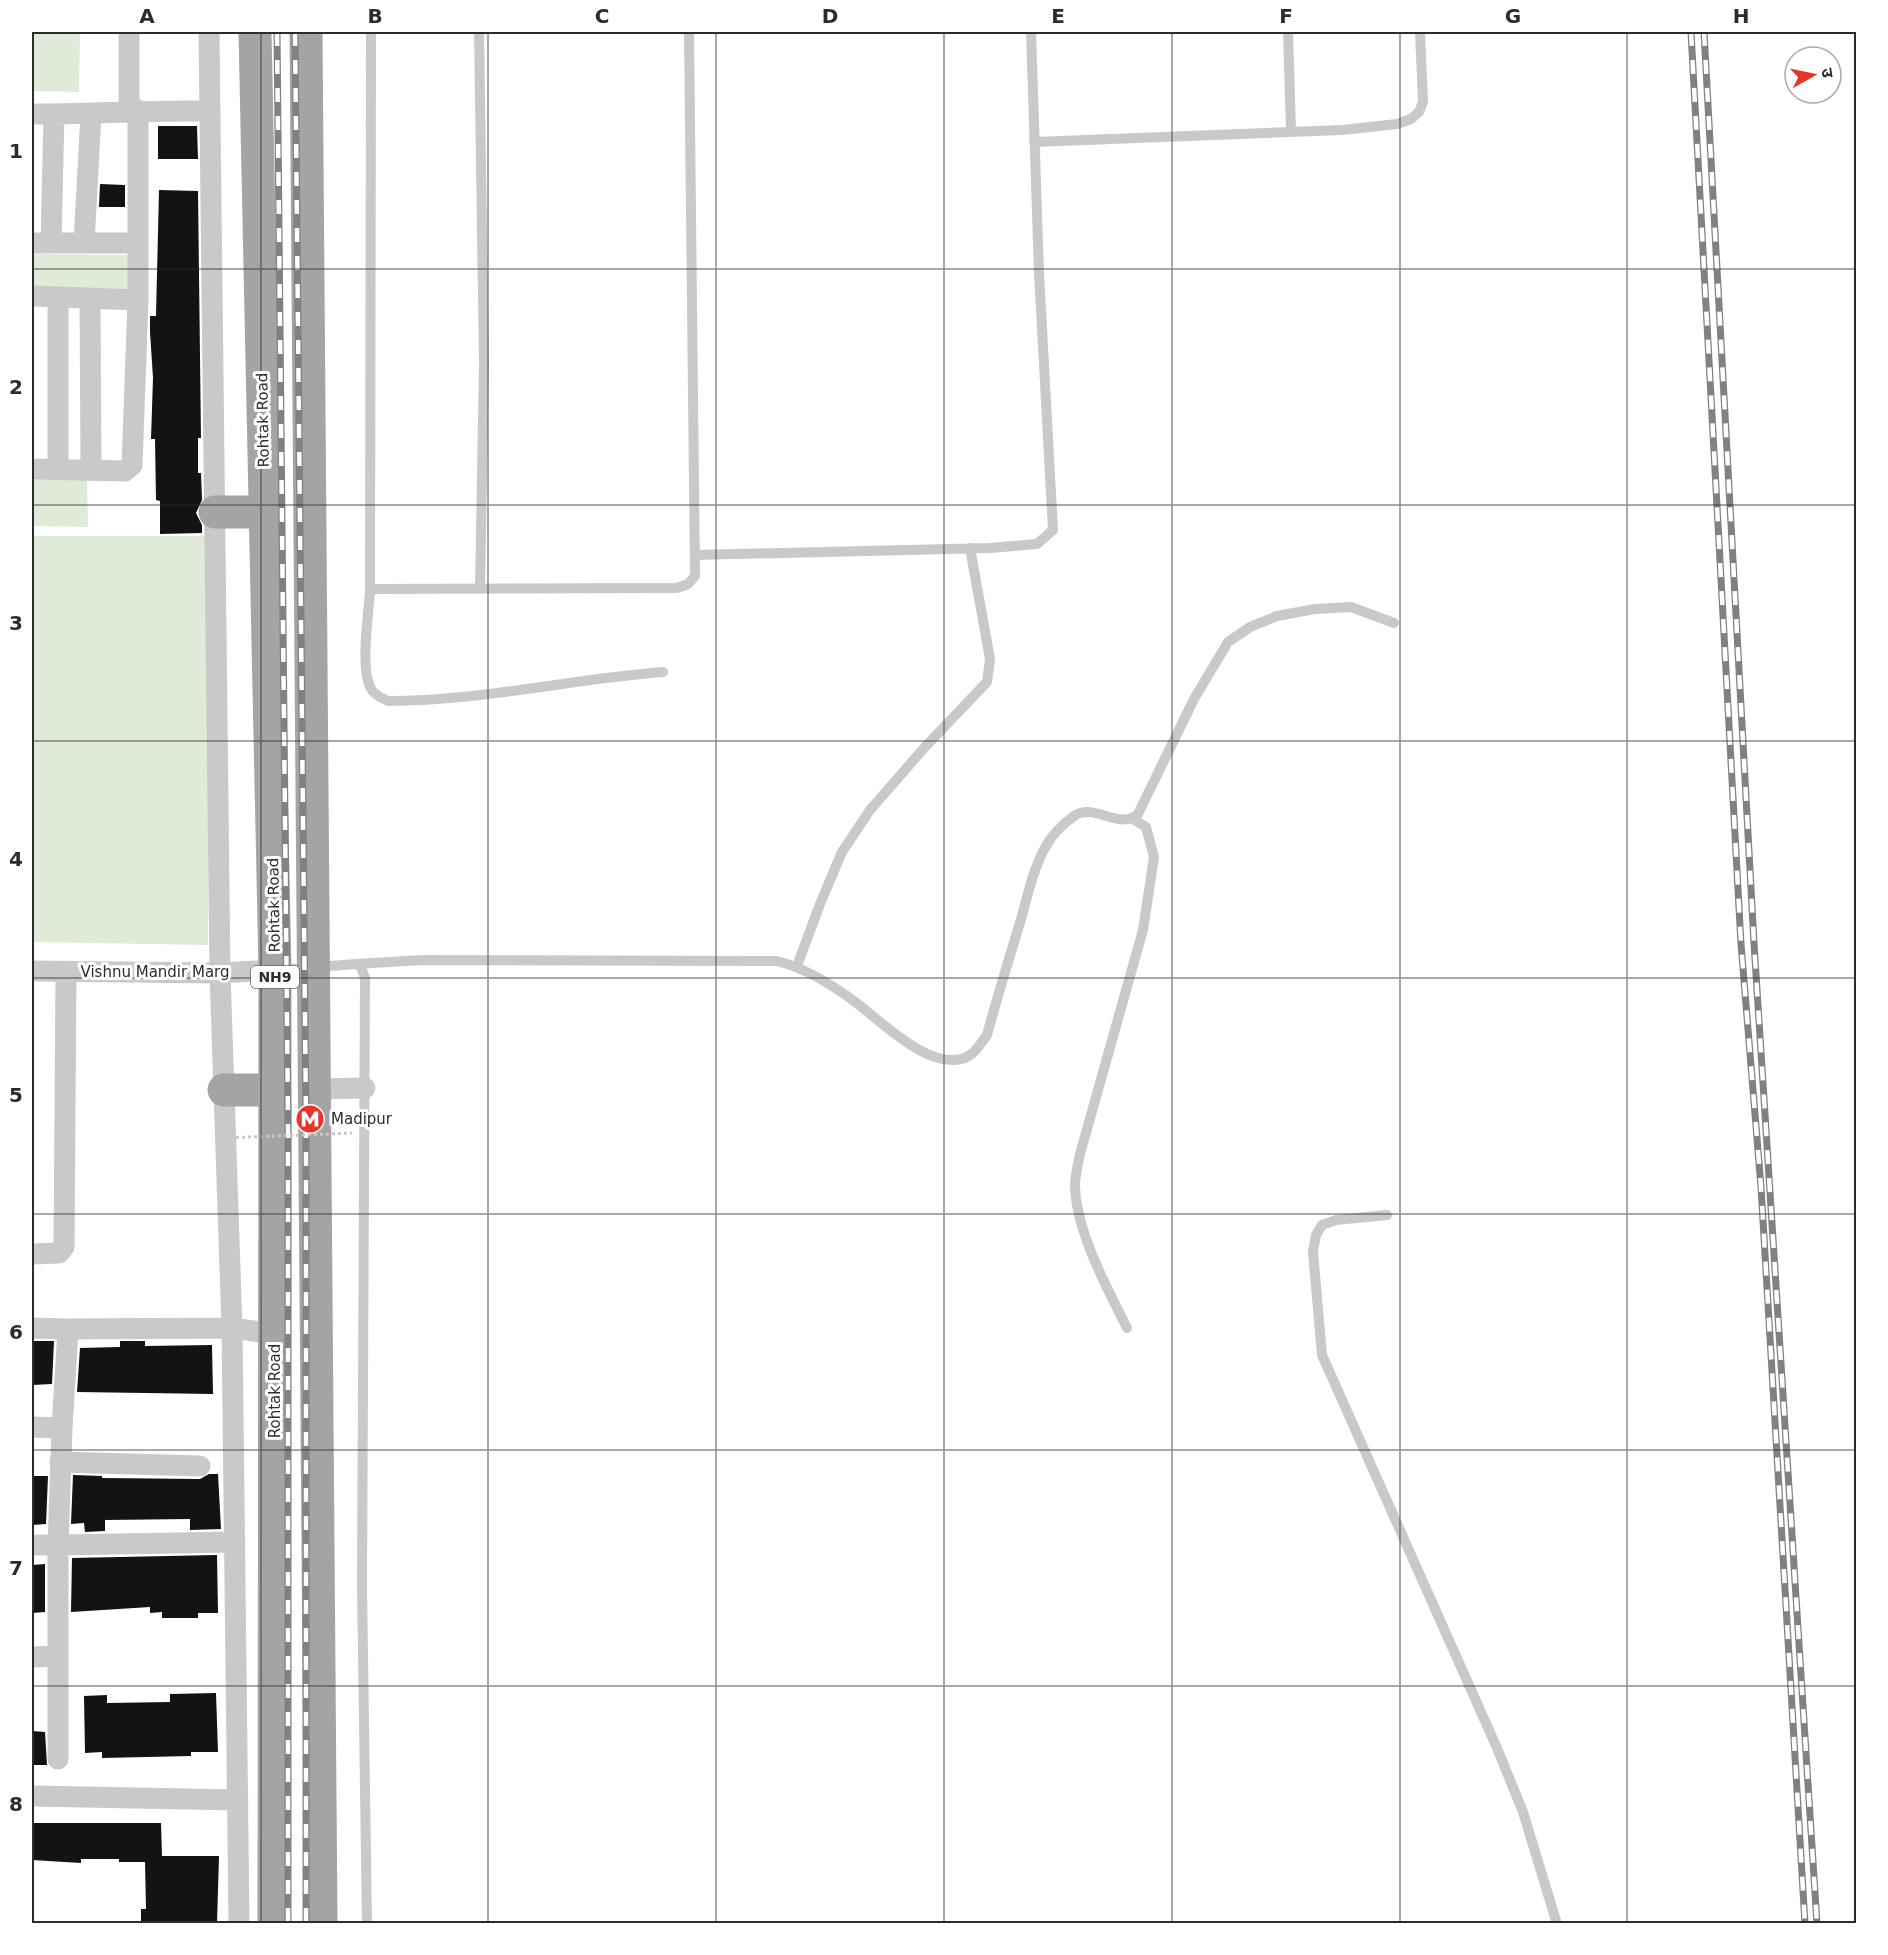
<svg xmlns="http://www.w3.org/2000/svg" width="1888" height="1955" font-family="'DejaVu Sans','Noto Sans Devanagari',sans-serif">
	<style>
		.green { fill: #dfead8 }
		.building { fill: #131313 }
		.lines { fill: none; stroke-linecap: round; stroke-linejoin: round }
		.service { stroke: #c9c9c9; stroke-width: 10 }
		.minor { stroke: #c9c9c9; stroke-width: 21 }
		.primary { stroke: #a4a4a4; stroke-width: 33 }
		.rail-casing { stroke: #818181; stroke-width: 7 }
		.rail { stroke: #fff; stroke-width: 4.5; stroke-dasharray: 14; stroke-linecap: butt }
		.path-bridge { stroke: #c9c9c9; stroke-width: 3; stroke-dasharray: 3 3; stroke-linecap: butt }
		.grid { fill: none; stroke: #2c2c2c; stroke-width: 1.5; stroke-opacity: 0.55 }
		.labels { text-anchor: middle; stroke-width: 6; stroke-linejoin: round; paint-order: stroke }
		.shield { fill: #fff; stroke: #6b6b6b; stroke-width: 1.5 }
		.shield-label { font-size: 14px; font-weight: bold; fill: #2c2c2c }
		.street-label { font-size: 15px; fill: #2c2c2c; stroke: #fff }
		.poi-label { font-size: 15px; fill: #2c2c2c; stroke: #fff; text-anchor: start }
		.neatline { fill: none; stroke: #2c2c2c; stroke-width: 2 }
		.grid-label { font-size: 20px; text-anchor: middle; font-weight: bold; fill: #2c2c2c }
	</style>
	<rect width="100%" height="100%" fill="#fff"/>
	<path class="green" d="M32,32H80L79,92L32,91Z
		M32,254L129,255V292L32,291Z
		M87,479L88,527L32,526V480Z
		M32,536H210L208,945L32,942Z"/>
	<path class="building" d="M158,126H197L198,159H158Z
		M100,184L125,185V207H99Z
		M159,190L198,191L201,438H198V473H201L202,500L196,513L202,525V533L160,534V501L156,500L155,439H151L153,378L150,332V316H156Z
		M32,1341H54L52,1384L32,1385Z
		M120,1341H145V1346L212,1345L213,1394L77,1392L80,1348L120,1347Z
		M209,1474H218L221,1529L190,1530V1519L105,1520V1531L85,1532L84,1523L71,1524L73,1475L102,1476V1478L200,1479Z
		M32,1476H48L46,1524L32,1525Z
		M217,1555L218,1613H198V1618H162V1612L150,1613V1607L71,1612L72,1558Z
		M45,1564V1612L32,1613V1565Z
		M216,1693L218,1752H191V1756L102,1758V1752L85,1753L84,1696L107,1695V1703L170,1702V1694Z
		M32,1731L45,1732L47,1765H32Z
		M32,1823H161L162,1856H219L217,1923H141V1909H146L145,1862H119V1859H81V1863L32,1860Z"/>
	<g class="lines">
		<path class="service" d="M371,32L370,589L677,588L688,584L695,576L689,32
			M479,32L484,363L480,589
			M1288,32L1291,131
			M1034,142L1342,130L1397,124L1411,119L1419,112L1423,102L1420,32
			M695,555L990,548L1037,544L1053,530L1039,273L1031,32
			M370,589C369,614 360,664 370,687C373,694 381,698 388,701C481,701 571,679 663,672
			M356,964L422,960L777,961C805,968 831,984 854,1001C881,1021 929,1071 965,1058C975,1054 981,1043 987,1035C998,995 1010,955 1022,916C1028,893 1034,867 1046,846C1052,835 1063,824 1074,816C1095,802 1118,831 1138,814L1194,699L1228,642L1250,627L1277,616L1315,609L1351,607L1394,623
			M797,966L820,904L842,852L870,810L925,747L987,682L990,659L970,548
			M279,970L356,964L361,967L365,978L362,1586L367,1924
			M1387,1215L1336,1220L1322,1225L1316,1235L1313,1252L1322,1355L1497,1748L1523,1812L1557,1924
			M1127,1328C1107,1288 1076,1231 1075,1186C1075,1176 1078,1164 1080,1154L1143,930L1154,857L1146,827L1133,819"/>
		<path class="minor" d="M209,32L220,973L232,1328L239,1924
			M129,110V32
			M32,114C91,114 150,110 210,111
			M32,243H138
			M51,243L54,114
			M84,243L91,114
			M32,296L138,300V110
			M90,298L91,470
			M32,469L125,471L132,465L138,300
			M58,469V297
			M32,971L220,973L275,970
			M315,1089L365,1088
			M32,1254L59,1253L64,1247L66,972
			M32,1328L68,1329
			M32,1427L62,1428L68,1329L232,1328L275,1334
			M62,1428L58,1545L235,1542
			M60,1462L200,1466
			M32,1545H58V1759
			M32,1657L57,1656
			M32,1796L238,1800"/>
		<path class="primary" d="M255,32L275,970L274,1924
			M306,32L321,1924
			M215,512H265
			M224,1090H275"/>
		<g class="rail-casing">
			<path id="rail" d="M277,32L288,1118V1924
				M295,32L306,1118V1924
				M1691,32L1741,944L1761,1187L1805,1924
				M1704,32L1754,943L1817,1924"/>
		</g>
		<use href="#rail" class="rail"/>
		<path class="path-bridge" d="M224,1138L352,1133
			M226,1138L233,1142"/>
	</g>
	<path class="grid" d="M261,32V1924M488,32V1924M716,32V1924M944,32V1924M1172,32V1924M1400,32V1924M1627,32V1924M32,269H1856M32,505H1856M32,741H1856M32,978H1856M32,1214H1856M32,1450H1856M32,1686H1856"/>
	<defs>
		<g id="metro-disc" transform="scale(1.5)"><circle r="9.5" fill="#e7342a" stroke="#fff"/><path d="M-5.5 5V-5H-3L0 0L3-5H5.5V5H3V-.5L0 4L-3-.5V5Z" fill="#fff"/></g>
	</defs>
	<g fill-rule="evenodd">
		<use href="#metro-disc" x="310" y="1119"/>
	</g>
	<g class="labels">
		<rect class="shield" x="251" y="966" width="48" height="22" rx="4.5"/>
		<g class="shield-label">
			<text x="275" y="982">NH9</text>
		</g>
		<g class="street-label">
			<text transform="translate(263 420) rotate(-91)" y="5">Rohtak Road</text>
			<text transform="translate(274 905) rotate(-91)" y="5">Rohtak Road</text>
			<text x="155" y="977">Vishnu Mandir Marg</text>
			<text transform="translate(275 1391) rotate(-90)" y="5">Rohtak Road</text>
		</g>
		<g class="poi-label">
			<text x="331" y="1124">Madipur</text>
		</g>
	</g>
	<rect width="1888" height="1955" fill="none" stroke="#ffffff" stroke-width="66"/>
	<g transform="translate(1813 75) rotate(81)"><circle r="28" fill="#ffffff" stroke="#ababab" stroke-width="1.5"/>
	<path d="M0-4.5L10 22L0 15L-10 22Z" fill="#e7342a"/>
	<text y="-9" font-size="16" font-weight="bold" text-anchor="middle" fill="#2c2c2c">उ</text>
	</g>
	<rect x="33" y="33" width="1822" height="1889" class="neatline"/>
	<g class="grid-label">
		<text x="147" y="23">A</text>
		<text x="375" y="23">B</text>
		<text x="602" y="23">C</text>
		<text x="830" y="23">D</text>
		<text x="1058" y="23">E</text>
		<text x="1286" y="23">F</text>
		<text x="1513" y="23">G</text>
		<text x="1741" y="23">H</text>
		<text x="16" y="158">1</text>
		<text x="16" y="394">2</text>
		<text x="16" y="630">3</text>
		<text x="16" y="866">4</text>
		<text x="16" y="1102">5</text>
		<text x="16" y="1339">6</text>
		<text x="16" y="1575">7</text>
		<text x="16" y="1811">8</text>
	</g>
</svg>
